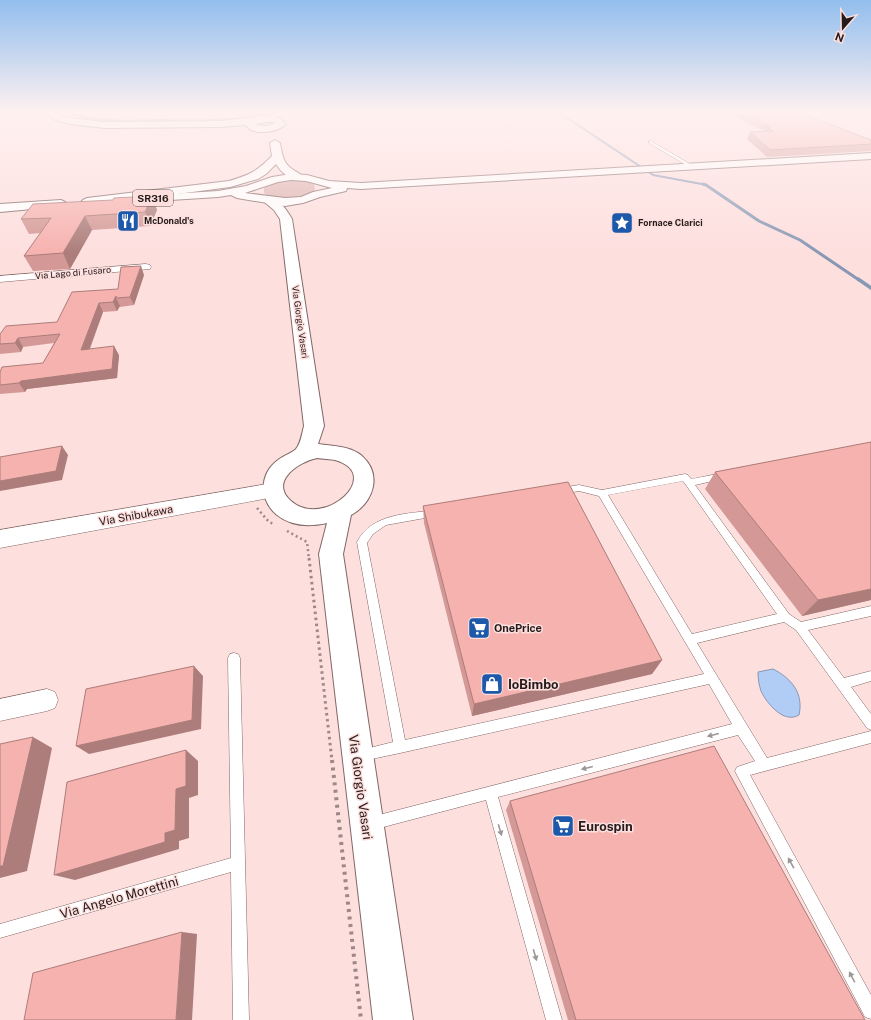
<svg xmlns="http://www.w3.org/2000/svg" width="871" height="1020" font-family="'Public Sans',sans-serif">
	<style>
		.green { fill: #dcb0ae }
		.water { fill: #b1cdf6; stroke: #8798b4 }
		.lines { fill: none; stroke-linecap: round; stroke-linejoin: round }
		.stream-far2 { stroke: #8798b4; stroke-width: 2 }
		.stream-far1 { stroke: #8798b4; stroke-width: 3 }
		.stream { stroke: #8798b4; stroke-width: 3.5 }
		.service-casing { stroke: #806765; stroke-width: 1 }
		.minor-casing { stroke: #806765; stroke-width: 1 }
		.tertiary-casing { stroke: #806765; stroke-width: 1 }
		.secondary-casing { stroke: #806765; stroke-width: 2 }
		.primary-casing { stroke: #806765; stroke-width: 2 }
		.path-far2 { stroke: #9d8887; stroke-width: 2.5; stroke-dasharray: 2 3; stroke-linecap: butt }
		.path-far1 { stroke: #9d8887; stroke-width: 3; stroke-dasharray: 2.5 3.5; stroke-linecap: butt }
		.path { stroke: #9d8887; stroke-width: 4; stroke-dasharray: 3 4.5; stroke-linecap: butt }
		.service { fill: #fff; fill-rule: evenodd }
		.minor { fill: #fff; fill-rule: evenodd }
		.tertiary { fill: #fff; fill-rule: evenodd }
		.secondary { fill: #fff; fill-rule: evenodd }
		.primary { fill: #fff; fill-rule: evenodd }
		.wall { fill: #d49996 }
		.shaded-wall { fill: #ac7d7a }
		.building { fill: #f6b2af; stroke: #ac7d7a }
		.oneway { fill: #9d9898 }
		.labels { text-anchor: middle; stroke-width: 3; stroke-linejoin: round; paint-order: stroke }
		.far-poi-label { font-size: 9px; font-weight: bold; fill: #251b1a; stroke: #fddfde; text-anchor: start }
		.far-street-label { font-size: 9px; fill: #251b1a; stroke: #fddfde }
		.shield { fill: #fddfde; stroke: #665655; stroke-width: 1 }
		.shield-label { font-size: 10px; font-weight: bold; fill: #251b1a }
		.street-label { font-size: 11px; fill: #251b1a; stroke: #fddfde }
		.poi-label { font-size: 11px; font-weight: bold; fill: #251b1a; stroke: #fddfde; text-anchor: start }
		.near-poi-label { font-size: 13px; font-weight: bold; fill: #251b1a; stroke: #fddfde; text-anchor: start }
		.near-street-label { font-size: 13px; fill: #251b1a; stroke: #fddfde }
	</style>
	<rect width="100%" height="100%" fill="#fddfde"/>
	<path class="green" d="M296,179L310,182L314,184L315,190C305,200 275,203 264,193V188L273,182Z"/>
	<path class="water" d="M773,669C791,678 804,693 799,715C784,724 767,704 761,691C759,685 758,679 758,672Z"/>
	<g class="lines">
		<path class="stream-far2" d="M66,111C94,124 129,120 160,120C198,120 238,123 275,111
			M557,111L653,175L707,185"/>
		<path class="stream-far1" d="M703,184L706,185L759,221L800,240L859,280"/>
		<path class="stream" d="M858,279L871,288"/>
		<g class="service-casing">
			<path id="service" d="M649,141H651L695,167L691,168L649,143Z
				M723,473L727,476L726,478L695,485L789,614L801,622L871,606V616L808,630L844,678L871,671V681L851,687L871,714V730L867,728L796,630L784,622L697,643L767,758L871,731V743L750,775L871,995V1019L865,1017L737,775L735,771L737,767L755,761L738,735L498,797L562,1020H546L486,800L372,830L367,828L365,823L367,818L732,724L709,684L400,753L362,761L358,759L356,755L358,751L393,742L357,542C372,513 408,514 436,510L439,511L441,513L439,515L436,516L386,525L373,534L367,543L405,740L704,674L599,496L579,491L561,494L557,491L561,488L579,485L602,490L685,474L688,475L691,479ZM683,481L686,485L777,614L692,634L608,495Z
				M234,653L238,654L240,658L249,1020H233L231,872L0,938V924L231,858L228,658L230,654Z"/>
		</g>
		<g class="minor-casing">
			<path id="minor" d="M283,111H294L264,121L261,119Z
				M146,264L150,265L151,267L150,269L0,282V276Z
				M47,689L55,692L58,700L55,708L47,711L0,721V699Z"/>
		</g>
		<g class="tertiary-casing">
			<path id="tertiary" d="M273,483L280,486L283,491L280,496L0,548V530Z"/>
		</g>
		<g class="secondary-casing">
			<path id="secondary" d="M46,111H55L61,116L70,118L105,122L221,121L264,116L280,118L286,124C277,133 252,136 246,125L221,127L105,128L70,124L55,120ZM264,122H274L275,123L266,126L255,125Z
				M275,140L280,143C282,154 283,163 292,169C296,172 300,173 303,177L302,179C291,182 281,172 276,164L266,174L258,179L230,187L87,206L83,204L81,202L83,200L87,198L229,181C251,174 256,172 272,156L270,143Z
				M268,197C280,199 286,209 292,219L324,426L318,444C332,446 351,446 362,456C383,475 373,503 351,515L343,554L413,1020H373L319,554L327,523C310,527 291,526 277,515C259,500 259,474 278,460C283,456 292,453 296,449C301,443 302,433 304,426L280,219L274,210L262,200L264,198ZM317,458C323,459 330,459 335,460C385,474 324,530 291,501C269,482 298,462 317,458Z"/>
		</g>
		<g class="primary-casing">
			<path id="primary" d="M871,153V159L361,189L347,188L346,191L320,197L303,203L285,206L237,198L231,195L218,197L123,203L119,202L117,200L119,198L123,197L218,191L246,186L272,177L291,174L307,175L329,181L361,183ZM291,180L306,181L332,188L313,192L301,197L285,198L245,193L278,182Z
				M61,200L65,202L67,204L65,206L0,212V204Z"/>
		</g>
		<path class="path-far2" d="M257,508L269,522L274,524
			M287,531L307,542L309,559"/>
		<path class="path-far1" d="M309,558L332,761"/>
		<path class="path" d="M332,760L361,1020"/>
		<use href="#service" class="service"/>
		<use href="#minor" class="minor"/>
		<use href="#tertiary" class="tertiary"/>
		<use href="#secondary" class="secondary"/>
		<use href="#primary" class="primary"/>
	</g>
	<path class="wall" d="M724,111H795L871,140V151L767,157L747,139L750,132L764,131Z
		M152,196L157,210L150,226L92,230L70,269L33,271L24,256L40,233L29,234L21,219L113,200Z
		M144,275L134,305L120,307V306L117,311L103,312L90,349L119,355L117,378L27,389L25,392L0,394V372L43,363L54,343L23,347L21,352L0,354V344L57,322Z
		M871,442V600L802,616L705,489L715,472Z
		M423,506L662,660L652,674L472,716L424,523Z
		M510,801L865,1020H568L506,810Z"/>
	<path class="shaded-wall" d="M152,196L157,210L150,226L145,212Z
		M85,216L92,230L70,269L63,253Z
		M141,266L144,275L134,305L130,297Z
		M116,296V298L120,306L117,311L113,302Z
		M99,303L103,312L86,358L81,350Z
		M18,338L23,347L21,352L15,343Z
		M114,346L119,355L117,378L27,389L25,392L19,383L21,381Z
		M62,446L68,455L62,480L0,491V481Z
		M871,589V600L802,616L818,600Z
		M662,660L652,674L472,716L474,704Z
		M194,666L203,676L201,729L89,754L76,746Z
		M33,737L52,748L27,871L0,878V866Z
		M186,750L198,761V795L189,798V838L179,841V849L75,880L54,875L165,833Z
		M182,932L197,934L192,1020H176Z"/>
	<path class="building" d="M739,111H795L871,140V144L770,150L750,132L773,131L766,127H771Z
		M152,196L145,212L85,216L63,253L24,256L51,218L21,219L33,204L113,200L114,198Z
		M141,266L130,297L116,298V296L113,302L99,303L81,350L114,346L112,369L21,381L19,383L0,385V372L2,367L43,363L60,334L18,338L15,343L0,344V334L6,326L57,322L72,292L118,289L121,267Z
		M871,442V589L818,600L715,472Z
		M62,446L56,471L0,481V457Z
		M568,482L662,660L474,704L423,506Z
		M194,666L192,720L76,746L86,689Z
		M33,737L3,866H0V744Z
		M714,746L865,1020H576L510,801Z
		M186,750V786L176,789L175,830L165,833V842L54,875L67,782Z
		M182,932L176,1020H24L33,973Z"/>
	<defs><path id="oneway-solid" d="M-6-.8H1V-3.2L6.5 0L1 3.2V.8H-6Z"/></defs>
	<g class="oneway">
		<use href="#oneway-solid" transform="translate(713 735) rotate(166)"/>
		<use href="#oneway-solid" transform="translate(587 768) rotate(166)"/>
		<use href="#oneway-solid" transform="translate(500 830) rotate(74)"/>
		<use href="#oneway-solid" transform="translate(791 863) rotate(-119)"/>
		<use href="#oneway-solid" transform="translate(535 955) rotate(74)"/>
		<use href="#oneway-solid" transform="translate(852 977) rotate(-118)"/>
	</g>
	<linearGradient id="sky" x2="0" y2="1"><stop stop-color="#92beee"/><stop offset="0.44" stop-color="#fef1f0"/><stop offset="1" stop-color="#fef1f0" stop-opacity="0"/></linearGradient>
	<rect width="871" height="254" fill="url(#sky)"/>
	<defs>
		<g id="restaurant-square" transform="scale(1.15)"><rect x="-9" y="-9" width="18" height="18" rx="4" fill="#1c59aa" stroke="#fddfde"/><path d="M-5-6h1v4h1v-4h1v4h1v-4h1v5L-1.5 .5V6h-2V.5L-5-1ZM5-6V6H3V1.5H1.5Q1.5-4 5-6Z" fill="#fff"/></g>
		<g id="sight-square" transform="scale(1.15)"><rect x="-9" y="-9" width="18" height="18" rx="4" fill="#1c59aa" stroke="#fddfde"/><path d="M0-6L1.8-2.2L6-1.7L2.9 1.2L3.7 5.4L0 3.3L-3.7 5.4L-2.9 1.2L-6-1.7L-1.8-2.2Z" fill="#fff"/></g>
		<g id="supermarket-square" transform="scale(1.15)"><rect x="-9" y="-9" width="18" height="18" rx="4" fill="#1c59aa" stroke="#fddfde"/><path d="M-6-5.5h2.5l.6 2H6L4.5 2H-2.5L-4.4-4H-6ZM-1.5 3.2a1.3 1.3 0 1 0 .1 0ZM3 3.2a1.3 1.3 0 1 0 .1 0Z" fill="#fff"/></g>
		<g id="shop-square" transform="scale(1.15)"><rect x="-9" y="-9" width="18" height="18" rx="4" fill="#1c59aa" stroke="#fddfde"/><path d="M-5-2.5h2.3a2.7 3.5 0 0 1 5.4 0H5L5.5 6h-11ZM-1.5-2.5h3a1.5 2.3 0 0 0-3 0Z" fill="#fff"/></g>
	</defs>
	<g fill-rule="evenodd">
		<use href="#restaurant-square" x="128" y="221"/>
		<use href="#sight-square" x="622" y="223"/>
		<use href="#supermarket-square" x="479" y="628"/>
		<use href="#shop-square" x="492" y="684"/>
		<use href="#supermarket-square" x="563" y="826"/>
	</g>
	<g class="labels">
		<g class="far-poi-label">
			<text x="144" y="224">McDonald's</text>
			<text x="638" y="226">Fornace Clarici</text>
		</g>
		<g class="far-street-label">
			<text transform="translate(73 273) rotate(-5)" y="3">Via Lago di Fusaro</text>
			<text transform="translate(300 322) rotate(82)" y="3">Via Giorgio Vasari</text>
		</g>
		<rect class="shield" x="133" y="190" width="40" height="16" rx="3"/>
		<g class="shield-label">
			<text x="153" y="202">SR316</text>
		</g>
		<g class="street-label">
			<text transform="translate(136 515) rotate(-10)" y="4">Via Shibukawa</text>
		</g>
		<g class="poi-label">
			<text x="494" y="632">OnePrice</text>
		</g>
		<g class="near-poi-label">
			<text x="508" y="689">IoBimbo</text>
			<text x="578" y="831">Eurospin</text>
		</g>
		<g class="near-street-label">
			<text transform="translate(361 787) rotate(82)" y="5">Via Giorgio Vasari</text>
			<text transform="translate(119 897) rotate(-16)" y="5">Via Angelo Morettini</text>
		</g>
	</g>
	<g transform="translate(843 28) rotate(200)" stroke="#fddfde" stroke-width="3" paint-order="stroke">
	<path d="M0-3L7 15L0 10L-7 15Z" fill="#251b1a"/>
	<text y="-6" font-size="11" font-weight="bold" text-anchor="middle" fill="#251b1a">N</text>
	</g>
</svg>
